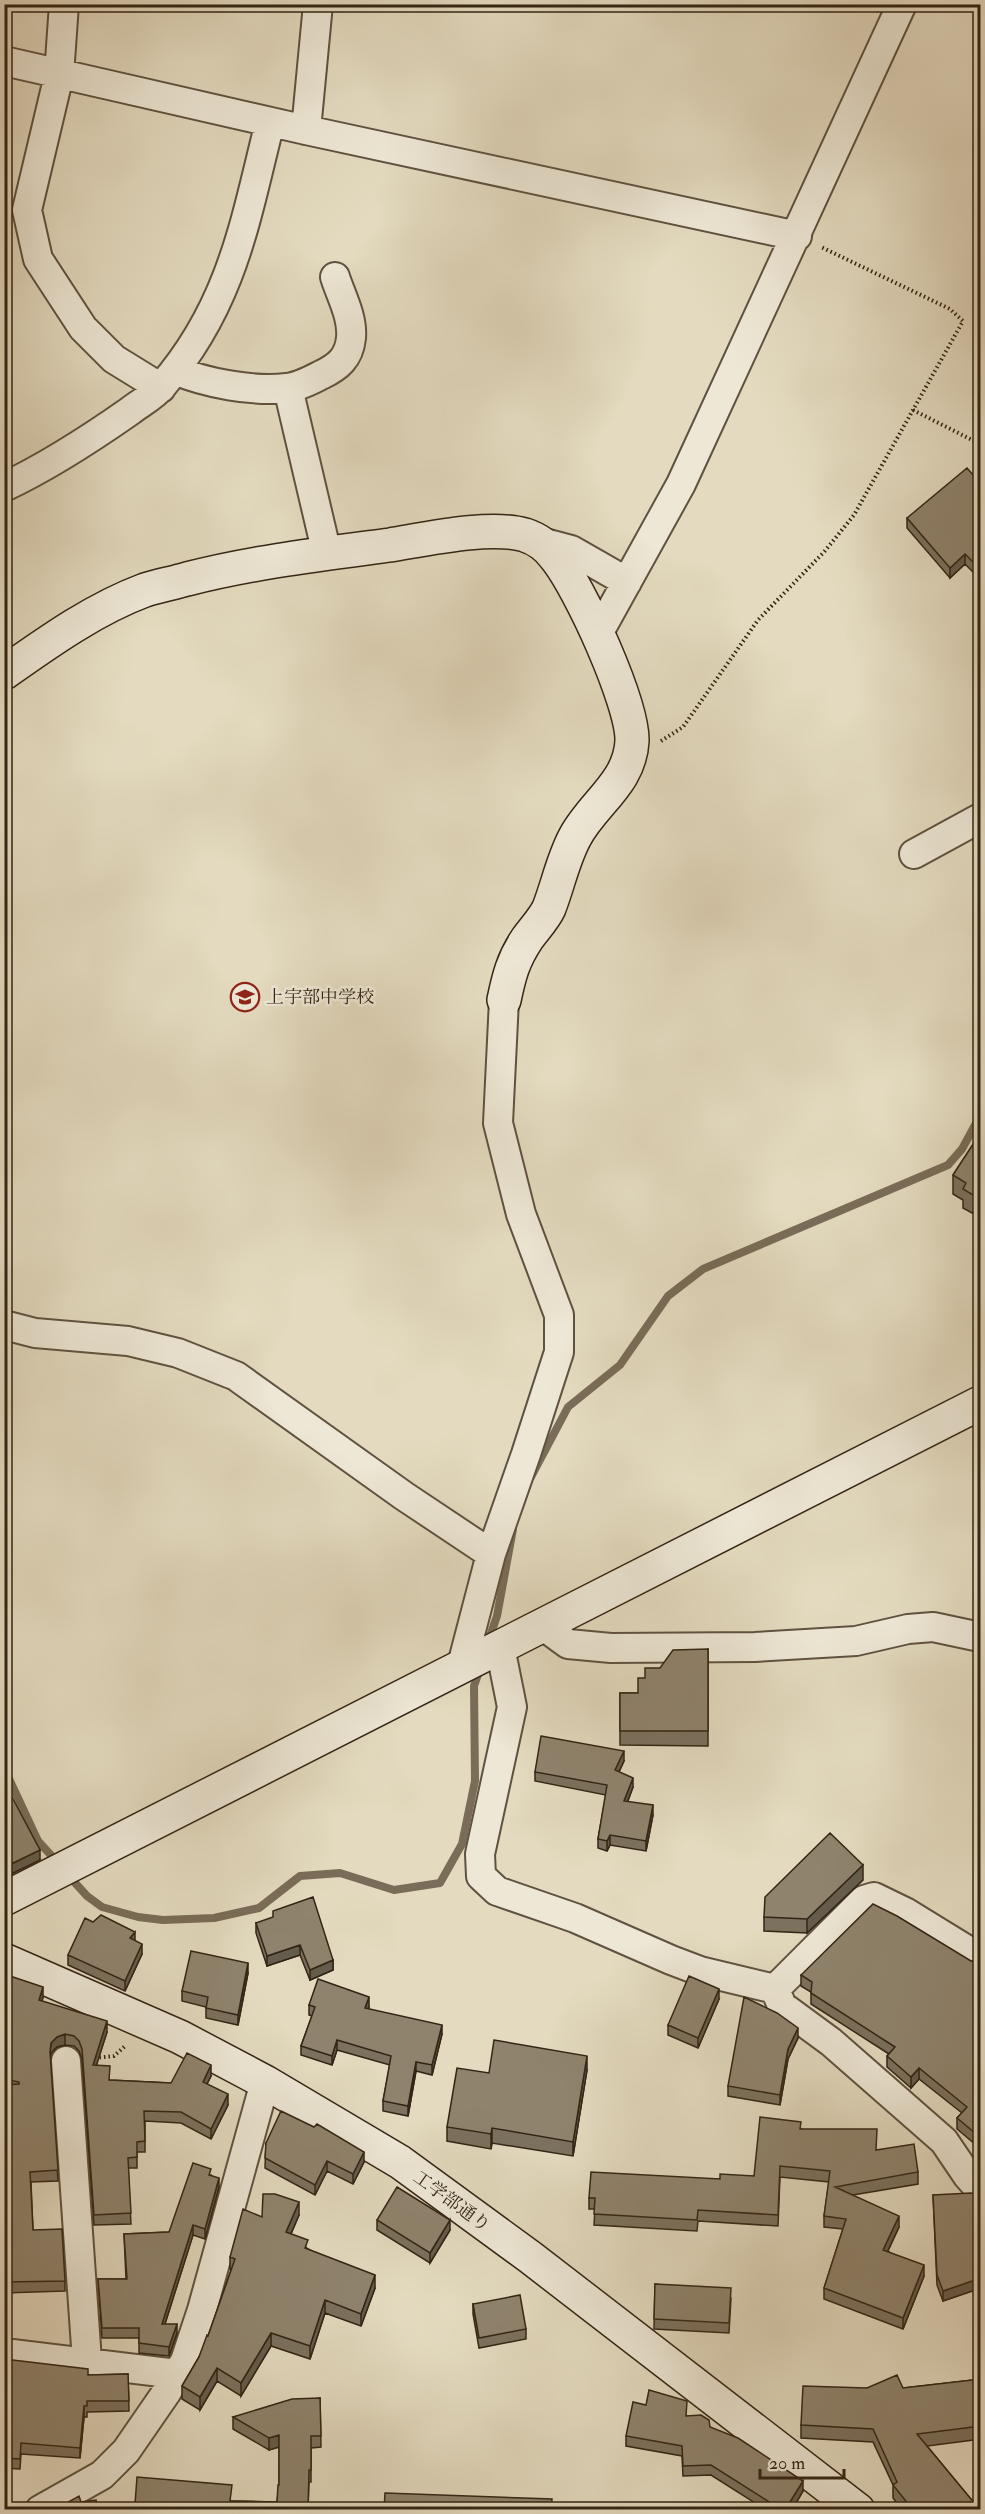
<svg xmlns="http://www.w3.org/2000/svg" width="985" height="2514" font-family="'IM FELL Double Pica','Noto Serif JP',serif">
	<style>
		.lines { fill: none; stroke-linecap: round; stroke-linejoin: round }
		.stream { stroke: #796c58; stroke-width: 8 }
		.street-casing { stroke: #5f5240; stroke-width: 32 }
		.secondary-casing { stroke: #332515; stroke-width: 36 }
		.path { stroke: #332515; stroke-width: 4; stroke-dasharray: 1.5 3; stroke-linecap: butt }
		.street { stroke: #ede7d5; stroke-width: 28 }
		.secondary { stroke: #ede7d5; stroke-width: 33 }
		.wall { fill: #7b715e; stroke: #332515; stroke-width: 1.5 }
		.shaded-wall { fill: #645c4c; stroke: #332515; stroke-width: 1.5 }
		.building { fill: #8f836d; stroke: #332515; stroke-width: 1.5 }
		.labels { text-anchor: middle; stroke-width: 5; stroke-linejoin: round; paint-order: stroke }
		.poi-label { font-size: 18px; fill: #332515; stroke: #ede7d5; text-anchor: start }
		.street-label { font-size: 18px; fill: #332515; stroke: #ede7d5 }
	</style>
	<rect width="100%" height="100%" fill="#e3dabf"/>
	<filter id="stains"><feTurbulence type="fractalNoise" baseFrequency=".00333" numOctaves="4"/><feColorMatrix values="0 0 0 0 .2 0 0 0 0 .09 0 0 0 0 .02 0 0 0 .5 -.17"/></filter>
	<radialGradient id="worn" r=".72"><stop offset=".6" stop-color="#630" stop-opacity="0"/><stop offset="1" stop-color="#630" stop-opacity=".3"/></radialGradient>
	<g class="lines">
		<path class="stream" d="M531,1477L568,1407L620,1365L668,1296L703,1269L948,1165L962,1149L980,1116
			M488,1642L497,1616L513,1529
			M4,1768L38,1841L59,1864
			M67,1874L87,1896L102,1907L138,1917L163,1920L214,1918L259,1908L300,1876L340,1873L394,1890L440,1883L462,1844L475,1781L474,1686L480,1669"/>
		<g class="street-casing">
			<path id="street" d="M64,4L59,75L27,210L38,259L83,328L114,359L161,388
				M4,61L306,130L797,236
				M306,130L318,4
				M175,370C205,383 253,392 287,388C298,387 311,380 321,375C338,367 349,358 351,338C353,317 341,296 335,277
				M288,388L327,554
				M4,487C49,466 90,439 130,411C140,403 154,396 162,386C232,305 245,222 270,122
				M541,542L571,550L627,582
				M598,634L681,484L902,4
				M914,854L980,818
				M4,1325L35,1333L128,1341L178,1353L236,1376L404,1496L491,1554
				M542,1625L568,1644L611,1648L755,1647L856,1641L908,1629L933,1627L980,1637
				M500,1647L512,1707L480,1854L481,1876L497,1891L575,1918L671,1960L700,1971L775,1989L782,2006L831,2042L944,2141L967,2175L980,2190
				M462,1665L491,1554L526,1454L559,1352V1315L521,1214L498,1123L504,1000
				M775,1989L864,1900L874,1897L905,1912L980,1958
				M66,2061L87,2361
				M4,2353L177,2374
				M40,2510L102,2475L126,2451L166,2393L185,2361L202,2310L265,2082"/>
		</g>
		<g class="secondary-casing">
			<path id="secondary" d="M4,673C48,642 94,609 145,590C158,586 173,583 187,579C253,562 322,554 390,545C427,539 490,525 525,535C537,539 548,547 555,557C580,587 633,704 632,741C630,783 593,803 575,837C563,859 558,885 549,908C544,919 534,929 527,939C513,960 509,976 504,1000
				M4,1899L980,1403
				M4,1960L180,2037L265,2082L400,2162L530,2257L858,2510"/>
		</g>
		<path class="path" d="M913,410L980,444
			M661,741L683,727L758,620L824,552L854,515L963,321L950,309L821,247
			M95,2058L114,2056L125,2046"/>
		<use href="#street" class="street"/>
		<use href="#secondary" class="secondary"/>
	</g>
	<path class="wall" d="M981,484V580L965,564L950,578L907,528V518Z
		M981,1132V1218L963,1208V1200L953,1194V1175Z
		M708,1649V1746L620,1745V1693H638L645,1678L660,1668Z
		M978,1733H981V1780H977Z
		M624,1761L619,1772L633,1787L628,1801L653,1815L646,1851L610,1845L607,1851L598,1848V1839L606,1795L535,1781V1772Z
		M4,1782L40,1860L9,1875L4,1866Z
		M863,1880L807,1933L764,1931V1917Z
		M981,1884V1907L975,1902V1891Z
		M256,1923L333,1960V1970L310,1980L300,1955L267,1966L256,1933Z
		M135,1941L142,1954L125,1991L68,1965V1955Z
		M971,1961L981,1962V2165L975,2157V2146L976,2145L957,2129V2118L962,2113L919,2079L911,2088L887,2067V2056L889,2054L811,2004V1992L801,1986V1975Z
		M248,1973L238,2025L206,2018V2007L182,2001V1991Z
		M4,1984L43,1997L42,2001L107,2032L96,2066L110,2080L171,2083L211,2076L207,2084L228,2105L211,2139L181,2123L145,2121V2152H137V2168H128L131,2224L94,2225L82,2059L79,2051L74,2046L65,2045L57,2047L51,2053L50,2060L58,2181L31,2182L33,2230L65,2281V2291L4,2293Z
		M719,1999L698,2048L668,2035V2025Z
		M309,2005L369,2007L368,2009L442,2034L432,2075L416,2071L408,2116L383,2111V2101L390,2065L337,2050L332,2065L301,2055V2046L312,2016L309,2015Z
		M798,2038L788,2059L780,2105L728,2096V2086Z
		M587,2070L573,2156L492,2143L491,2149L447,2141V2127Z
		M801,2129L877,2150L918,2172V2184L853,2195L899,2227L888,2251L924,2276L903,2329L824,2299V2288L843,2229L824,2227V2216L829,2182L780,2177L778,2226L698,2221L697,2231L594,2225L595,2209H589V2198L720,2179L754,2176Z
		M266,2143L364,2162L353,2184L327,2171L315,2195L265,2168Z
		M211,2175L219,2187L205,2239L193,2235L165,2324L177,2333L169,2356L139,2353V2338H102L98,2279H126L124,2234L169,2232Z
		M933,2195L981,2196V2288L943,2301L937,2285Z
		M299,2215L291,2234L308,2249L375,2288L361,2326L325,2313L310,2359L271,2346L241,2396L217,2381L200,2410L182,2399V2386L199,2357L208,2336L231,2270L230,2269V2257L262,2217Z
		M377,2220L450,2230L430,2263L377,2230Z
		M655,2284L731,2298L729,2333L654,2329Z
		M473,2304L526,2329V2339L479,2348L473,2314Z
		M4,2359L88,2375L128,2374L129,2411L87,2412V2417H84L80,2458L21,2454L20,2469L4,2468Z
		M981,2379V2439L927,2446L980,2510H902L893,2498V2485L873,2442L801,2438V2425L867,2388H903Z
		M320,2398L321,2447L311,2448V2482H309L308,2510H135V2504L231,2501L277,2502L279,2485V2447L269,2450L233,2429V2417Z
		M687,2416L710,2427L803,2491L792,2510H766L711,2475L683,2476L682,2456L626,2446V2436Z"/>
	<path class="shaded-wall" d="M965,554V564L950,578V568Z
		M624,1751V1761L615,1780V1770Z
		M633,1778V1787L624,1810V1801Z
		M653,1805V1815L646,1851V1841Z
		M610,1835V1845L607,1851V1841Z
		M40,1850V1860L9,1875V1865Z
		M863,1865V1880L807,1933V1919Z
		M135,1932V1942L130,1938Z
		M142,1944V1954L125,1991V1981Z
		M300,1945V1955L267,1966V1956Z
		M333,1960V1970L310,1980V1970Z
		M248,1963V1973L238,2025V2015Z
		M43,1987V1997L39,2011V2000Z
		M719,1989V1999L698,2048V2038Z
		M369,1997V2007L365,2018V2008Z
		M107,2021V2032L93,2076V2065Z
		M442,2025V2034L432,2075V2065Z
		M798,2028V2038L788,2059L780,2105V2095L788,2049Z
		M65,2034V2045L57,2047L51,2053L50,2062V2052L51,2043L57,2037Z
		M337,2040V2050L332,2065V2056Z
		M587,2056V2070L573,2156V2142Z
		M416,2062V2071L408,2116V2106Z
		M211,2065V2076L203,2092V2082Z
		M919,2068V2079L911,2088V2077Z
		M228,2094V2105L211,2139V2129Z
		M492,2128V2143L491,2149V2134Z
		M364,2152V2162L353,2184V2174Z
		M327,2161V2171L315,2195V2185Z
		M219,2178V2187L205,2239V2229Z
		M299,2202V2215L286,2245V2232Z
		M899,2216V2227L883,2261V2250Z
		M450,2220V2230L430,2263V2253Z
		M193,2225V2235L162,2333V2324Z
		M924,2265V2276L903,2329V2318Z
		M375,2275V2288L361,2326V2314Z
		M981,2278V2288L943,2301V2291Z
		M325,2300V2313L310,2359V2346Z
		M177,2324V2333L169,2356V2347Z
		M271,2333V2346L241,2396V2383Z
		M217,2368V2381L200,2410V2397Z
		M84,2406V2417L80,2458V2448Z
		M279,2435V2447L269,2450V2438Z
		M803,2481V2491L792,2510H785Z"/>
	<path class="building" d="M967,468L981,484V570L965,554L950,568L907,518Z
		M981,1132V1200L963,1189L966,1183L953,1175Z
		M708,1649V1731H620V1693H638V1678H645V1668H660L673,1650Z
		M978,1733H981V1770H977Z
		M541,1736L624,1751L615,1770L633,1778L624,1801L653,1805L646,1841L610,1835L607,1841L598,1839L607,1785L535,1772Z
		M4,1782L40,1850L9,1865L4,1856Z
		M830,1833L863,1865L807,1919L764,1917L765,1897Z
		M981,1884V1896L975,1891Z
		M313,1897L333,1960L310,1970L300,1945L267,1956L256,1923L273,1917V1911Z
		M873,1904L897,1916L971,1961L981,1962V2138L957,2118L967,2107L919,2068L911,2077L887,2056L895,2047L811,1993L812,1982L801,1975Z
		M101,1915L135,1932L130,1938L142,1944L125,1981L68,1955L85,1918L93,1922Z
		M191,1951L248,1963L238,2015L206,2008L208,1997L182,1991Z
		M10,1976L43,1987L39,2000L107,2021L93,2065L110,2066L109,2080L171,2083L187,2053L211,2065L203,2082L228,2094L211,2129L181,2112L144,2111L145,2141L137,2142V2157L128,2158L131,2213L94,2215L82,2049L79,2041L74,2036L65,2034L57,2037L51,2043L50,2052L58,2170L30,2172L33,2230L62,2229L65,2281L4,2282V2085L19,2084V2082L4,2079V1984H7Z
		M689,1976L719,1989L698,2038L668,2025Z
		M318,1979L369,1997L365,2008L442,2025L432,2065L416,2062L408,2106L383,2101L391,2056L337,2040L332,2056L301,2046L315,2007L309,2005Z
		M744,1997L777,2013L798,2028L788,2049L780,2095L728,2086Z
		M494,2040L587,2056L573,2142L492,2128L491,2134L447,2127L457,2068L489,2073Z
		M281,2111L314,2127L317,2124L364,2152L353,2174L327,2161L315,2185L265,2158L266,2143Z
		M760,2117L801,2122L800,2129H877L876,2150L914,2144L918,2172L835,2187L899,2216L883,2250L924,2265L903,2318L824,2288L846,2219L824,2216L830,2171L780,2166L778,2215L698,2210L697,2220L594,2214L595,2198H589L591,2172L720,2179V2174L754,2176Z
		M981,2142V2154L975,2146Z
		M193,2163L211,2169L209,2175L219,2178L205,2229L193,2225L162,2324H177L169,2347L139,2343V2328H102L98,2279H127L124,2234L169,2232Z
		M397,2187L450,2220L430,2253L377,2220Z
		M971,2193L981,2196V2278L943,2291L937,2275L933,2195Z
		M263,2194H275L299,2202L286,2232L308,2240L305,2248L375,2275L361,2314L325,2300L310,2346L271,2333L241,2383L217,2368L200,2397L182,2386L199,2357L207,2335L208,2336L235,2259L230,2257L243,2209L262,2217Z
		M655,2284L731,2288L729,2323L654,2319Z
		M520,2295L526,2329L479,2338L473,2304Z
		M4,2359L88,2369V2375L128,2374L129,2401H87V2406H84L80,2448L21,2443L20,2459L4,2458Z
		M897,2375L903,2388L981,2379V2426L917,2434L980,2510H913L893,2485L897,2482L873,2429L801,2425L803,2386L867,2388Z
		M649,2390L687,2401L686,2416L701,2415L709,2420L710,2427L738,2438L803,2481L785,2510H782L711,2465L683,2466L682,2446L626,2436L633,2402L646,2405Z
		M320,2398L321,2436H311V2470H309L308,2510H155V2505L135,2504L137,2477L232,2485L230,2501L277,2502L278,2485H279V2435L269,2438L233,2417L292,2399Z
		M385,2493L552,2499L551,2510H384Z
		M79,2496L81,2502L96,2500L99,2510H54Z"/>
	<defs>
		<g id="school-ring" transform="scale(1.5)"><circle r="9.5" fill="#ede7d5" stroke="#8f2418" stroke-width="1.5"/><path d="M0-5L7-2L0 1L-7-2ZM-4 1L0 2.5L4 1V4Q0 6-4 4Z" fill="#8f2418"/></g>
	</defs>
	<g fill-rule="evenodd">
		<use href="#school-ring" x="245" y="997"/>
	</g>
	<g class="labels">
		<g class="poi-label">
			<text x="266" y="1003">上宇部中学校</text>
		</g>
		<g class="street-label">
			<text transform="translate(452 2201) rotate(36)" y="6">工学部通り</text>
		</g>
	</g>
	<rect width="985" height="2514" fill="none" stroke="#e3dabf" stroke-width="24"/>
	<rect x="6" y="6" width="973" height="2502" fill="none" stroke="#332515" stroke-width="3"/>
	<rect x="12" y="12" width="961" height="2490" fill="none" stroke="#332515" stroke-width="1.5"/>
	<path d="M760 2469v9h84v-9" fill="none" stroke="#332515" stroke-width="3"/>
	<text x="769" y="2469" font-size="18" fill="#332515" stroke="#ede7d5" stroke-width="4.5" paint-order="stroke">20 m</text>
	<rect width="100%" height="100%" filter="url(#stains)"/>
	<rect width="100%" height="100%" fill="url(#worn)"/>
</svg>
